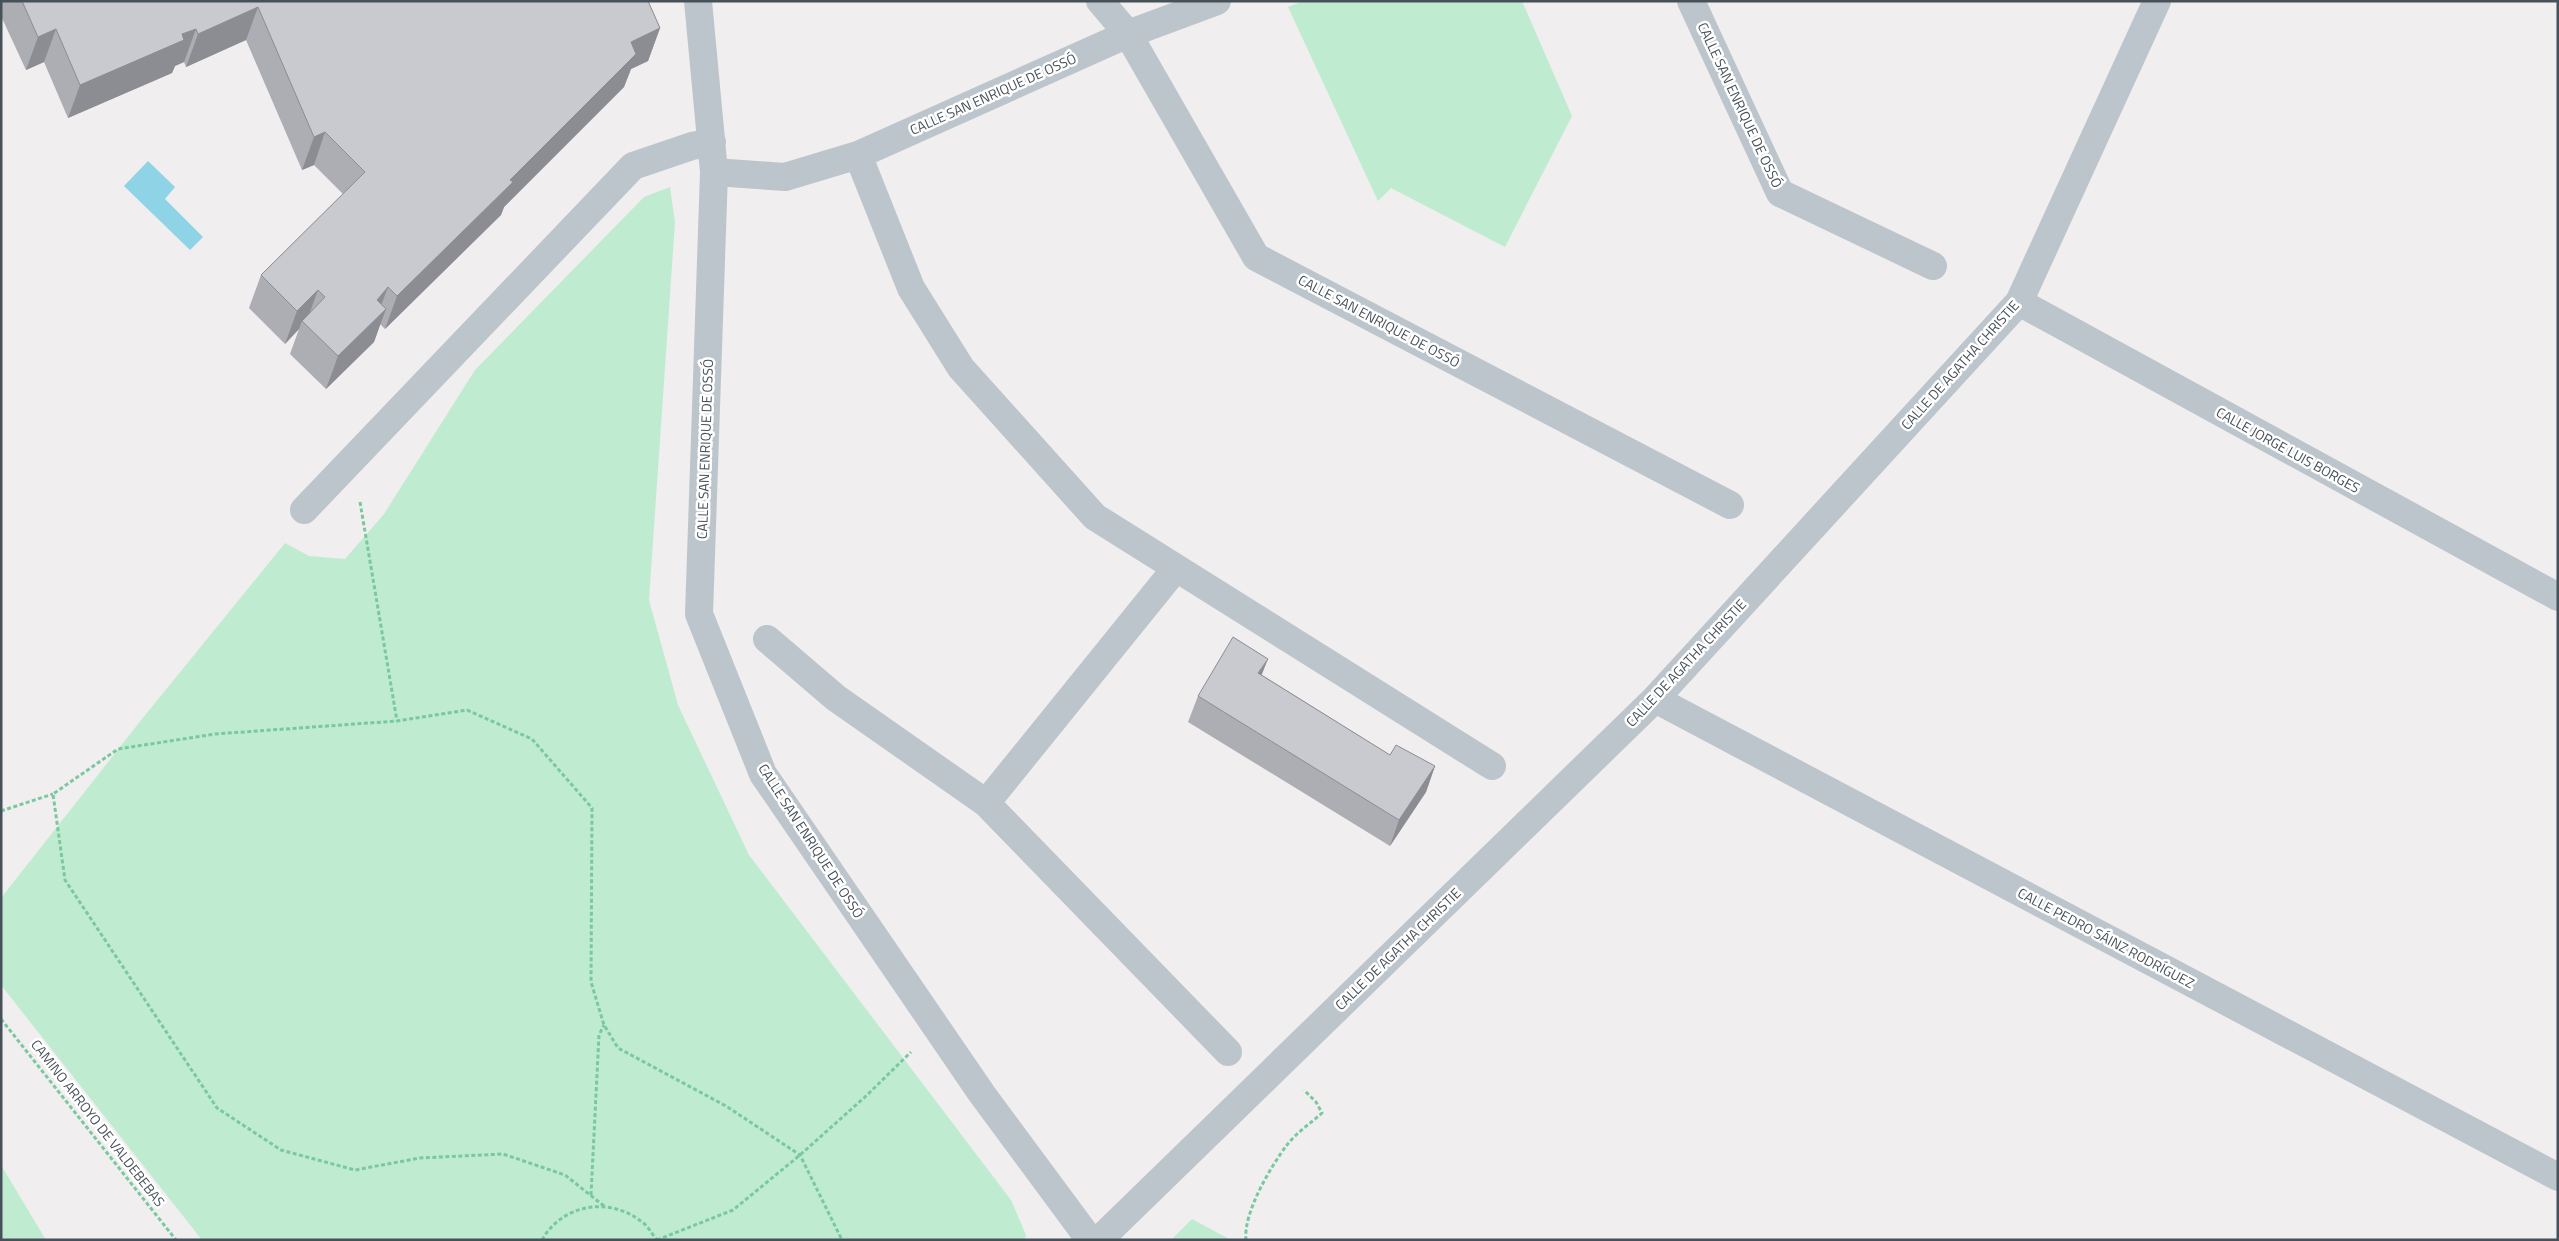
<svg xmlns="http://www.w3.org/2000/svg" width="2559" height="1241" font-family="'Titillium Web',sans-serif">
	<style>
		.green { fill: #bfecd0 }
		.water { fill: #8ed4e6 }
		.lines { fill: none; stroke-linecap: round; stroke-linejoin: round }
		.path { stroke: #79c8a0; stroke-width: 3; stroke-dasharray: 4 2.5; stroke-linecap: butt }
		.minor { stroke: #bdc5cc; stroke-width: 28 }
		.wall { fill: #acaeb3 }
		.shaded-wall { fill: #8c8d92 }
		.building { fill: #c8cad0; stroke: #8c8d92 }
		.labels { text-anchor: middle; stroke-width: 5; stroke-linejoin: round; paint-order: stroke }
		.street-label { font-size: 14px; fill: #47515a; stroke: #fff }
	</style>
	<rect width="100%" height="100%" fill="#f0eeee"/>
	<path class="green" d="M1303,1H1522L1572,116L1505,247L1391,188L1378,201L1288,7Z
		M670,187L675,222L649,600L678,705L749,855L1011,1200L1026,1235L1025,1240H202L1,985V898L142,719L285,543L309,556L345,559L384,514L475,370L644,197Z
		M1,1165L46,1240H1Z
		M1192,1219L1231,1240H1171Z"/>
	<path class="water" d="M148,161L175,187L165,199L203,237L190,250L124,186Z"/>
	<g class="lines">
		<path class="path" d="M360,502L397,721
			M1,811L53,794
			M1,1019L176,1240
			M591,1195L599,1035L604,1025
			M604,1206L565,1175L503,1154L420,1158L355,1170L281,1150L217,1108L65,880L53,794L118,749L215,734L397,721L467,710L532,739L592,808L591,982L604,1025L618,1048L726,1106L800,1155L842,1240
			M542,1240C562,1204 610,1196 642,1222C648,1226 652,1234 657,1240
			M657,1240L733,1210L800,1155L866,1096L911,1052
			M1246,1240C1243,1213 1271,1166 1287,1145C1296,1133 1311,1123 1322,1113L1316,1102L1304,1090"/>
		<path class="minor" d="M698,1L714,172L699,614L763,774L982,1094L1090,1240
			M1100,1L1128,34L1256,257L1730,505
			M1691,1L1780,193L1933,266
			M858,155L911,288L961,368L1095,517L1492,766
			M714,172L785,177L858,155L1128,34L1217,1
			M2019,302L2558,597
			M304,510L633,166L692,146L712,142
			M767,639L836,698L986,803L1228,1052
			M1655,699L2558,1177
			M986,803L1176,568
			M1099,1240L1655,699L2019,302L2157,1"/>
	</g>
	<path class="wall" d="M1,1H648L660,28L648,61L631,69L624,87L504,207L501,215L385,329L380,324L374,342L326,389L290,354L299,329L285,344L249,308L261,275L343,194L314,165L302,170L246,40L186,67L184,62L175,66L172,73L68,118L44,62L26,70L1,16Z
		M1262,675L1390,755L1435,766L1426,792L1390,846L1188,722L1198,696Z"/>
	<path class="shaded-wall" d="M258,7L246,40L186,67L198,34Z
		M660,28L648,61L631,69L624,87L504,207L501,215L385,329L397,296L631,42Z
		M56,29L44,62L26,70L38,37Z
		M196,29L184,62L175,66L172,73L68,118L80,85L182,34Z
		M325,132L314,165L302,170L314,137Z
		M388,287L376,319L386,309L374,342L326,389L338,356L377,300Z
		M318,290L306,323L302,321L299,329L285,344L297,311Z
		M1268,659L1258,684V673Z
		M1435,766L1426,792L1390,846L1399,820Z"/>
	<path class="building" d="M22,1H648L660,28L631,42L636,54L510,180L513,182L397,296L388,287L377,300L386,309L338,356L302,321L325,297L318,290L297,311L261,275L365,172L325,132L314,137L258,7L198,34L196,29L182,34L184,40L80,85L56,29L38,37Z
		M1233,637L1268,659L1258,673L1390,755L1396,745L1435,766L1399,820L1198,696Z"/>
	<g class="labels">
		<g class="street-label">
			<text transform="translate(993 94) rotate(-24)" y="5">CALLE SAN ENRIQUE DE OSSÓ</text>
			<text transform="translate(1740 105) rotate(65)" y="5">CALLE SAN ENRIQUE DE OSSÓ</text>
			<text transform="translate(1379 321) rotate(28)" y="5">CALLE SAN ENRIQUE DE OSSÓ</text>
			<text transform="translate(1960 365) rotate(-48)" y="5">CALLE DE AGATHA CHRISTIE</text>
			<text transform="translate(705 449) rotate(-88)" y="5">CALLE SAN ENRIQUE DE OSSÓ</text>
			<text transform="translate(2288 450) rotate(29)" y="5">CALLE JORGE LUIS BORGES</text>
			<text transform="translate(1686 663) rotate(-47)" y="5">CALLE DE AGATHA CHRISTIE</text>
			<text transform="translate(811 841) rotate(57)" y="5">CALLE SAN ENRIQUE DE OSSÓ</text>
			<text transform="translate(2106 938) rotate(28)" y="5">CALLE PEDRO SÁINZ RODRÍGUEZ</text>
			<text transform="translate(1398 949) rotate(-44)" y="5">CALLE DE AGATHA CHRISTIE</text>
			<text transform="translate(98 1123) rotate(52)" y="5">CAMINO ARROYO DE VALDEBEBAS</text>
		</g>
	</g>
	<rect width="2559" height="1241" fill="none" stroke="#47515a" stroke-width="5"/>
</svg>
